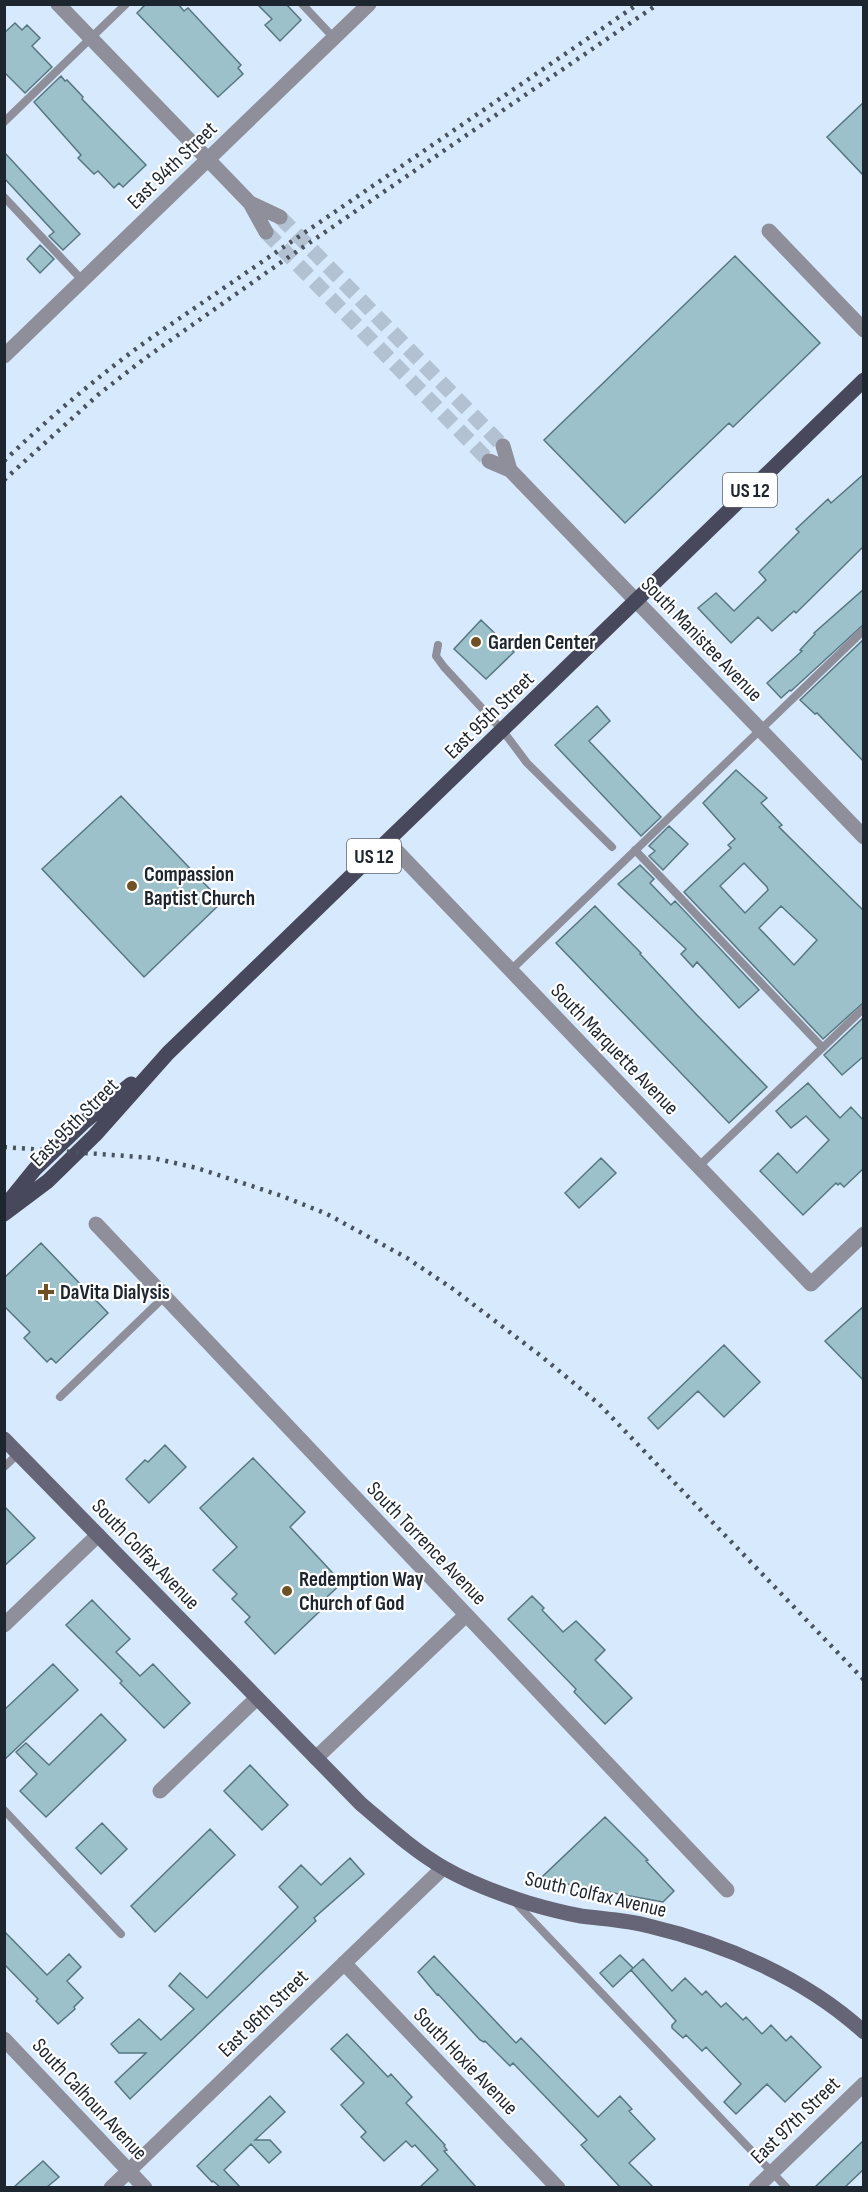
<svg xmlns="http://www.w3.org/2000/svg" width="868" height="2192" font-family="'Sofia Sans Condensed',sans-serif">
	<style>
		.building { fill: #9dc1ca; stroke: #567780; stroke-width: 1.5; fill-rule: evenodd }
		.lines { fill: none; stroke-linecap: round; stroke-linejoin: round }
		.minor-tunnel { stroke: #b2c2d3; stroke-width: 15; stroke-dasharray: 15 8; stroke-linecap: butt }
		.service { stroke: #8f8f9b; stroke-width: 8 }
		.minor { stroke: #8f8f9b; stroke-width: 15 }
		.secondary { stroke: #656577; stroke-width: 15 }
		.primary { stroke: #48485d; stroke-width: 15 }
		.rail { stroke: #48535e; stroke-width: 4.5; stroke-dasharray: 3 6; stroke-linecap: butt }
		.poi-dot { fill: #6f5125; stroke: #fff; stroke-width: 2 }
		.labels { text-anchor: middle; stroke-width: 4.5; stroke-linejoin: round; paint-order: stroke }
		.shield { fill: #fff; stroke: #61666d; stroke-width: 1.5 }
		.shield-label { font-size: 20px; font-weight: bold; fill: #1d252e }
		.street-label { font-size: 21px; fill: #1d252e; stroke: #fff }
		.poi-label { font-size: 21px; font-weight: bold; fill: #1d252e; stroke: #fff; text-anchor: start }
	</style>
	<rect width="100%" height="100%" fill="#d7e9fc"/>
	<path class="building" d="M146,4H178L184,11L188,8L241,65L238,68L243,74L218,97L137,13Z
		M257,4H286L301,20L280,41L265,25L272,19Z
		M15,23L22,30L27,25L40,38L32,46L52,67L25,93L4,72V33Z
		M61,76L65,81L67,80L83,97L82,99L146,165L123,187L119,183L114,188L98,171L94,174L78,158L81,155L34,102Z
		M864,102V176L827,137Z
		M4,152L80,234L63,250L49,236L54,232L4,178Z
		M40,245L54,259L40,273L27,259Z
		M735,256L820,343L733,427L729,423L625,523L544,440Z
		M864,474V546L796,613L794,611L772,631L758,617L731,643L698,608L716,593L734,611L766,580L759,572L799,532L796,529L828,499L831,503Z
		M864,589V624L791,691L790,690L781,698L767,683L802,651L800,650L815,634L814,633Z
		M481,620L514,652L486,679L454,649Z
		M864,639V762L817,713L815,714L800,700Z
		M597,706L610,721L589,741L661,817L641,836L555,745Z
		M736,770L767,798L761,803L782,825L779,827L864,911V1002L823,1039L684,892L731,848L728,845L735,839L703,803ZM744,863L767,887L768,890L745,913L720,886ZM781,906L817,940L794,965L759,928Z
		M121,796L222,902L144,977L42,869Z
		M669,826L688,844L663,870L649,856L655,851L649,846Z
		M640,865L654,879L650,883L671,905L675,901L759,990L739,1008L697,962L693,967L681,954L686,949L618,884Z
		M595,906L641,953L640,954L695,1013L767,1087L729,1123L556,943Z
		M864,1017V1056L842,1075L824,1055Z
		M808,1083L840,1118L851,1107L864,1121V1168L844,1187L840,1183L838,1185L836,1183L803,1215L760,1171L778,1153L797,1173L829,1140L806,1116L791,1128L776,1111Z
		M601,1158L616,1173L579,1208L565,1193Z
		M41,1243L108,1313L56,1363L51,1358L47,1362L24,1338L30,1332L4,1306V1278Z
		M864,1306V1381L825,1341Z
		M724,1345L760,1382L724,1417L698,1391L658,1429L648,1418Z
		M165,1445L186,1467L149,1503L126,1479L145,1460L148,1462Z
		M253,1458L305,1512L290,1527L342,1583L315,1608L319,1612L275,1654L245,1622L250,1617L232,1599L237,1594L213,1570L237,1547L200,1508Z
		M4,1506L35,1538L4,1566Z
		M532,1596L544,1608L542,1610L563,1632L576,1621L605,1650L595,1660L632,1698L605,1724L574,1692L576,1689L508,1619Z
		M92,1600L130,1639L116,1652L140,1676L153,1664L190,1703L164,1728L120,1683L122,1681L66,1625Z
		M53,1664L78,1690L4,1760V1710Z
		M101,1714L126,1740L46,1817L20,1791L37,1774L16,1752L26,1743L49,1765Z
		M250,1765L288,1805L262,1830L224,1791Z
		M605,1817L648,1860L646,1861L674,1891L663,1902L575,1886L542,1877Z
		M102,1823L127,1849L101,1874L76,1848Z
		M210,1829L235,1855L155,1932L131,1906Z
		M350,1858L364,1874L314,1918L316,1921L130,2099L115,2082L146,2053H119L111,2044L139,2019L161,2040L194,2009L169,1986L180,1973L207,1998L298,1907L279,1887L301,1865L321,1885Z
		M4,1931L47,1975L69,1954L81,1967L67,1981L83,1998L74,2007L75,2009L58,2024L36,2001L38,1999L4,1964Z
		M620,1955L633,1968L613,1987L600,1973Z
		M434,1956L516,2043L521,2038L598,2117L620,2096L632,2109L629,2111L655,2139L629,2163L653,2187H620L581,2145L587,2140L513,2063L510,2066L485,2041L484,2042L480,2040L438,1994L437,1995L418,1972Z
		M643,1959L672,1991L685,1978L702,1995L706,1991L721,2007L726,2003L743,2020L746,2017L762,2034L771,2025L786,2041L791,2036L821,2067L785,2102L767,2084L736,2114L724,2102L741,2084L706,2047L702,2051L686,2035L683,2038L672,2028V2025L676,2021L631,1970Z
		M347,2034L388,2077L391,2074L412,2097L406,2103L445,2145L444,2146L447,2150L444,2151L476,2187H420L438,2170L415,2145L412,2147L406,2141L384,2161L361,2137L366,2132L341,2105L364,2083L331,2049Z
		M270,2096L285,2112L255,2140H270L281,2152L269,2163L251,2144L224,2170L240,2187H220L213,2181L212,2182L197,2166Z
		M864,2140V2169L845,2187H815Z
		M43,2161L59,2177L47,2187H14Z"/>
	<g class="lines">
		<path class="minor-tunnel" d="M280,217L503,446
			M266,232L489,461"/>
		<path class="service" d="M302,4L334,38
			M4,122L126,4
			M4,197L83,281
			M438,645L436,656L444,667L503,731L527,763L612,847
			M635,850L822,1047
			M511,970L864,630
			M699,1166L864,1008
			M60,1397L164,1297
			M4,1467L19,1453
			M4,1810L121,1934
			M514,1901L787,2188"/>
		<path class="minor" d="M58,4L250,203L266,232
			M250,203L280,217
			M769,231L864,330
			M4,356L369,4
			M503,446L510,470
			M489,461L510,470L864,837
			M388,842L811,1284L864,1234
			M96,1224L727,1890
			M4,1625L98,1535
			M316,1758L466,1615
			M160,1791L257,1698
			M344,1963L558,2188
			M4,2039L145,2188
			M111,2188L443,1868
			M756,2188L864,2084"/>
		<path class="secondary" d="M4,1439L361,1804C387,1826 414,1851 444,1868C470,1883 500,1894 528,1903C545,1908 564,1913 581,1916C604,1919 627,1920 649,1926C725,1944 805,1978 864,2032"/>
		<path class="primary" d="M5,1206L35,1169L83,1123L131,1084
			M4,1214L48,1181L95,1135L168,1053L864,380"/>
		<path class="rail" d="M4,461C50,417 97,377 148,340L638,4
			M4,480L99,394L144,359L280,263L658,4
			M4,1147L153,1158L197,1168L282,1196L327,1214L407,1258L453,1289L541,1356L599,1404L864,1680"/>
	</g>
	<g class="poi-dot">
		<circle cx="476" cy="642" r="6"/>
		<circle cx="132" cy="886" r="6"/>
		<path d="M43 1283h6v6h6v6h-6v6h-6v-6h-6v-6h6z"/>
		<circle cx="287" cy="1591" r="6"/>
	</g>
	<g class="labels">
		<g class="shield">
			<rect x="723" y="473" width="54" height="34" rx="4.5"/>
			<rect x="347" y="839" width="54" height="34" rx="4.5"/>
		</g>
		<g class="shield-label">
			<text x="750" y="497">US 12</text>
			<text x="374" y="863">US 12</text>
		</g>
		<g class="street-label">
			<text transform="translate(172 165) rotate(-44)" y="7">East 94th Street</text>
			<text transform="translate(702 639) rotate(46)" y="7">South Manistee Avenue</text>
			<text transform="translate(489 715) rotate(-44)" y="7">East 95th Street</text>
			<text transform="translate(615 1049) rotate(46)" y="7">South Marquette Avenue</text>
			<text transform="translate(74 1122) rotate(-45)" y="7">East 95th Street</text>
			<text transform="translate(427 1543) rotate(46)" y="7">South Torrence Avenue</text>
			<text transform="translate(146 1554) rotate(46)" y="7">South Colfax Avenue</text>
			<text transform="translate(596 1894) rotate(13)" y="7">South Colfax Avenue</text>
			<text transform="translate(263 2013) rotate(-44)" y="7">East 96th Street</text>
			<text transform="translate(466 2061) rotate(46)" y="7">South Hoxie Avenue</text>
			<text transform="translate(90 2099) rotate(47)" y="7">South Calhoun Avenue</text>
			<text transform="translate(795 2120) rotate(-44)" y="7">East 97th Street</text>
		</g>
		<g class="poi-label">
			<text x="488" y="649">Garden Center</text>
			<text x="144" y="881">Compassion<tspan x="144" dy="24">Baptist Church</tspan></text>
			<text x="60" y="1299">DaVita Dialysis</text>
			<text x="299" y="1586">Redemption Way<tspan x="299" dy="24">Church of God</tspan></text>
		</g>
	</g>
	<rect width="868" height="2192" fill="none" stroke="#1d252e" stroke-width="12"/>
</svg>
